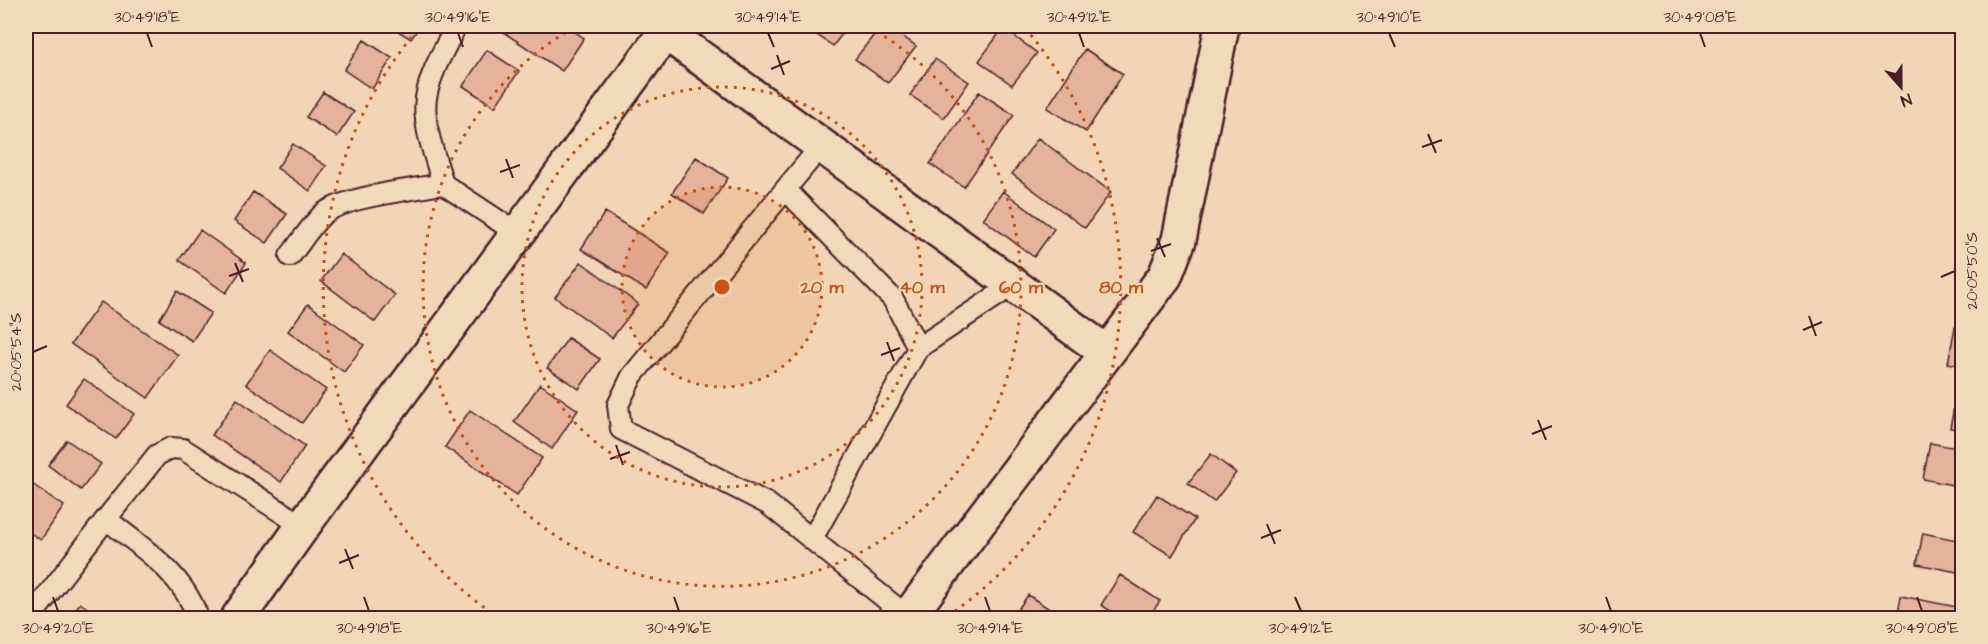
<svg xmlns="http://www.w3.org/2000/svg" width="1988" height="644" font-family="'Architects Daughter',sans-serif">
	<style>
		.building { fill: #e5b29b; stroke: #4a1f2b; stroke-width: 1.5 }
		.lines { fill: none; stroke-linecap: round; stroke-linejoin: round }
		.lane-casing { stroke: #4a1f2b; stroke-width: 24 }
		.street-casing { stroke: #4a1f2b; stroke-width: 38 }
		.lane { stroke: #f1daba; stroke-width: 20 }
		.street { stroke: #f1daba; stroke-width: 33 }
		.ticks { fill: none; stroke: #4a1f2b; stroke-width: 2 }
		.ring { fill: none; stroke: #d05011; stroke-width: 3; stroke-dasharray: 3 6 }
		.centre { fill: #d05011; stroke: #f1daba; stroke-width: 3 }
		.ring-label { font-size: 18px; text-anchor: middle; font-weight: bold; fill: #d05011; stroke: #f1daba; stroke-width: 4.5; stroke-linejoin: round; paint-order: stroke }
		.neatline { fill: none; stroke: #4a1f2b; stroke-width: 2 }
		.ticks-label { font-size: 15px; text-anchor: middle; fill: #4a1f2b }
	</style>
	<rect width="100%" height="100%" fill="#f1d5b6"/>
	<filter id="ink" filterUnits="userSpaceOnUse"><feTurbulence type="fractalNoise" baseFrequency=".0167" numOctaves="2"/><feDisplacementMap in="SourceGraphic" scale="12" xChannelSelector="R" yChannelSelector="G"/><feConvolveMatrix kernelMatrix="1 2 1 2 8 2 1 2 1" color-interpolation-filters="sRGB"/></filter>
	<g filter="url(#ink)">
		<path class="building" d="M390,26H420L411,39Z
			M507,26H566L584,38L562,71L503,32Z
			M804,26H848L833,46Z
			M881,26H888L916,46L888,83L855,59Z
			M1003,28L1037,53L1012,85L979,61Z
			M364,40L392,58L372,89L344,70Z
			M1085,49L1123,74L1086,132L1047,108Z
			M487,50L519,71L495,107L463,86Z
			M935,59L969,82L944,118L910,95Z
			M323,92L354,112L337,137L306,117Z
			M979,92L1014,115L964,187L930,164Z
			M1038,138L1111,192L1085,228L1012,174Z
			M293,144L326,166L310,191L277,168Z
			M696,157L728,178L704,214L672,193Z
			M1003,191L1054,229L1034,257L983,219Z
			M253,192L287,214L267,243L234,221Z
			M605,212L670,253L646,290L581,249Z
			M200,230L246,263L226,293L179,260Z
			M341,254L395,295L375,322L321,281Z
			M581,262L638,304L612,338L555,297Z
			M177,291L211,313L192,341L159,320Z
			M101,302L178,355L148,398L71,344Z
			M308,304L364,345L344,372L288,331Z
			M1955,327L1962,328V366L1948,363Z
			M568,338L600,359L579,389L547,368Z
			M270,350L326,390L302,423L246,384Z
			M84,379L134,414L116,439L66,404Z
			M540,384L578,410L552,449L514,422Z
			M1958,386H1962V430L1950,428Z
			M237,399L305,446L281,482L212,435Z
			M470,410L542,458L517,495L445,447Z
			M67,440L101,464L81,490L48,465Z
			M1930,443L1962,449V487L1923,479Z
			M1211,454L1236,473L1214,502L1188,483Z
			M26,480L64,506L41,540L26,530Z
			M1157,495L1195,519L1172,556L1133,532Z
			M1923,533L1962,541V573L1917,564Z
			M1120,575L1160,601L1148,618H1122L1101,605Z
			M1028,595L1063,618H1012Z
			M1901,596L1962,608V618H1897Z
			M80,603L102,618H69Z"/>
		<g class="lines">
			<g class="lane-casing">
				<path id="lane" d="M456,26C445,48 430,73 426,98C422,126 436,158 443,184L517,233
					M821,146L632,376L618,405L621,429L768,504L908,617
					M786,190L893,299L918,348
					M290,256C300,243 310,227 322,215C341,197 415,189 443,184
					M106,519C141,547 183,573 198,618
					M812,539L918,348L1013,285
					M30,618L106,519L157,455L171,448L183,449L303,526"/>
			</g>
			<g class="street-casing">
				<path id="street" d="M665,32L1106,352
					M238,618L303,526L670,26
					M907,618L1165,276L1179,240L1222,26"/>
			</g>
			<use href="#lane" class="lane"/>
			<use href="#street" class="street"/>
		</g>
	</g>
	<path class="ticks" d="M147,33L152,47M458,33L463,47M768,33L774,47M1079,33L1084,47M1389,33L1395,47M1700,33L1705,47M777,55L784,75M771,69L790,61M1428,134L1436,153M1422,147L1442,140M506,159L513,178M500,172L520,165M1157,238L1165,257M1151,251L1171,244M235,263L243,282M229,276L249,269M1941,277L1955,271M1809,316L1816,336M1803,330L1822,322M887,342L894,361M33,352L47,346M881,355L900,348M1538,420L1546,440M1532,434L1552,426M616,445L623,465M610,459L630,452M1267,524L1275,544M1261,538L1281,530M345,549L353,569M339,563L359,555M53,597L58,611M364,597L369,611M674,597L679,611M985,597L990,611M1295,597L1301,611M1606,597L1611,611M1917,597L1922,611"/>
	<circle cx="722" cy="287" r="100" fill="#d05011" fill-opacity=".12"/>
	<g class="ring">
		<circle cx="722" cy="287" r="100"/>
		<circle cx="722" cy="287" r="200"/>
		<path d="M869 27A299 299 0 1 1 575 27"/>
		<path d="M499 618A399 399 0 0 1 419 28M1025 28A399 399 0 0 1 945 618"/>
	</g>
	<circle cx="722" cy="287" r="9" class="centre"/>
	<g class="ring-label">
		<text x="822" y="293">20 m</text>
		<text x="922" y="293">40 m</text>
		<text x="1021" y="293">60 m</text>
		<text x="1121" y="293">80 m</text>
	</g>
	<rect width="1988" height="644" fill="none" stroke="#f1daba" stroke-width="66"/>
	<g transform="translate(1901 87) rotate(159)" stroke="#f1daba" stroke-width="4.5" paint-order="stroke">
	<path d="M0-4.5L10 22L0 15L-10 22Z" fill="#4a1f2b"/>
	<text y="-9" font-size="16" font-weight="bold" text-anchor="middle" fill="#4a1f2b">N</text>
	</g>
	<rect x="33" y="33" width="1922" height="578" class="neatline"/>
	<g class="ticks-label">
		<text x="147" y="22">30°49'18"E</text>
		<text x="458" y="22">30°49'16"E</text>
		<text x="768" y="22">30°49'14"E</text>
		<text x="1079" y="22">30°49'12"E</text>
		<text x="1389" y="22">30°49'10"E</text>
		<text x="1700" y="22">30°49'08"E</text>
		<text transform="translate(1972 271) rotate(-90)" y="5">20°05'50"S</text>
		<text transform="translate(16 352) rotate(-90)" y="5">20°05'54"S</text>
		<text x="58" y="633">30°49'20"E</text>
		<text x="369" y="633">30°49'18"E</text>
		<text x="679" y="633">30°49'16"E</text>
		<text x="990" y="633">30°49'14"E</text>
		<text x="1301" y="633">30°49'12"E</text>
		<text x="1611" y="633">30°49'10"E</text>
		<text x="1922" y="633">30°49'08"E</text>
	</g>
</svg>
